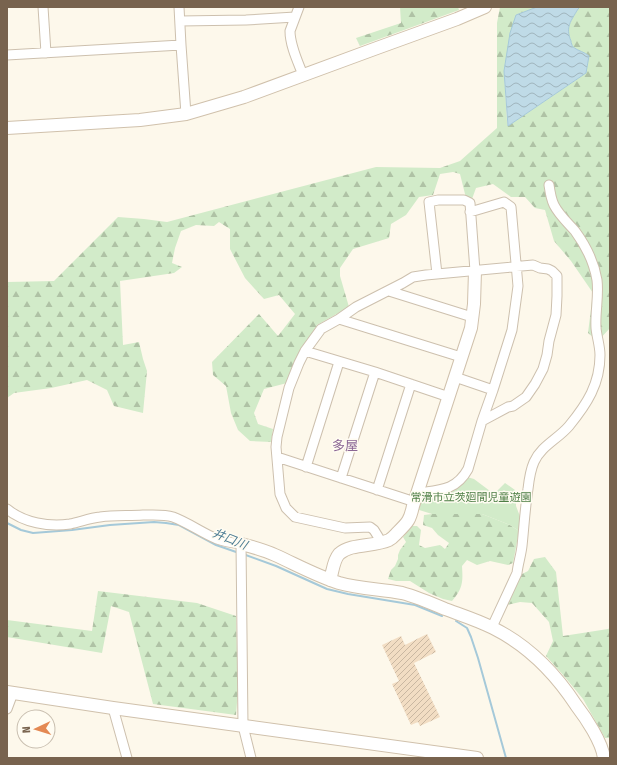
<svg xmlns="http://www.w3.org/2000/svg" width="617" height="765" font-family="'Fira Sans Condensed','Noto Sans JP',sans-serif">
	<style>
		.forest { fill: url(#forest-firs) }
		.park { fill: #d2ebc9 }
		.water { fill: url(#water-waves); stroke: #a5c9d9 }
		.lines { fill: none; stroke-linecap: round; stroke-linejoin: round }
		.stream { stroke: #a5c9d9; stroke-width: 2 }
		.building { fill: url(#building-hatch) }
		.street-casing { stroke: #cdc0ae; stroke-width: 11 }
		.secondary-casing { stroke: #d0c1ac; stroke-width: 14 }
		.street { stroke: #fff; stroke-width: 9 }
		.secondary { stroke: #fff; stroke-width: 12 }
		.labels { text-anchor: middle; stroke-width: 3; stroke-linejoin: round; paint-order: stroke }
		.park-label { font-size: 11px; fill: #4d7e45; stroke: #fffcf2 }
		.water-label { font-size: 12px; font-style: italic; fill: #4a7b93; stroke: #fffcf2 }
		.quarter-label { font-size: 13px; fill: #8b6694; stroke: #fffcf2 }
	</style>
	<defs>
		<pattern id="forest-firs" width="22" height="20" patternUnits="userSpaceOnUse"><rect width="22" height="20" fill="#d2ebc9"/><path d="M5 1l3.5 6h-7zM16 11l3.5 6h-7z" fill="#afc2a5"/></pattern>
		<pattern id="water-waves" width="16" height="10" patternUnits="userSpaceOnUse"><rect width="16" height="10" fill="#bfdbe7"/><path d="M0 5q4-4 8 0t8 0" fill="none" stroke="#a0b5bd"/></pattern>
		<pattern id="building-hatch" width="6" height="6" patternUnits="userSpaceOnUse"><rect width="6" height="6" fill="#f2ddc3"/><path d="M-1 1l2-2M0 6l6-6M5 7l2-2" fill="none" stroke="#c9b7a1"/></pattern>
	</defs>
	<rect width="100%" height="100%" fill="#fdf8eb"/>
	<path class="forest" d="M400,7H458L459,10L360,46L356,38L401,23Z
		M500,7H537L516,15L504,71L507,121L508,126L586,73L589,56C585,52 578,51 573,47C572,45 571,43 571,41C565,27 571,21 578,9L580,7H610V328L598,341L588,333L593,293L571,261L554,241L545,210L535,208L525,197H511L493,184L476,188L472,199L466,198L460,174L453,172L440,174L433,195L419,197L406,215L391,224L389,238L353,249L340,268V276L349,307L317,325L301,352L287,383L264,389L254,413L258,424L273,429L271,442L250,441L238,430L231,413L226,386L213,375L212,362L259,314L278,336L295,314L279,295L264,299L245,278L230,249V229L219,222L214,226L196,225L181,231L175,248L172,263L182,267L174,273L120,281L123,345L139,342L143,359L147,371L143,413L114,406L107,390L87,380L51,388L14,393L7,398V282L54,281L118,217L144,219L167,222L376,167L440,168L460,161L497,128V23Z
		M468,513L482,514L510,525L519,531L513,563L508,565L490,561L477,565L467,560L462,566C463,582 463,588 452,601L443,599L429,593L410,581H396L388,579L391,570L395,566L398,559V555L400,550L406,542L403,537L412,526H417L421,530L419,545L425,548L440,545L445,549L449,543L438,535L432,528L423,525L424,515L432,514Z
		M545,557L556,572L563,636L608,629L610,628V738H605L583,699L564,676L546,656L553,641L549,622L532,603L520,602L507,605L522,574L528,571L534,559Z
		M98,591L197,603L236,616L238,690L236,715L153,704L129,612L111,606L102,653L7,637V620L92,631Z"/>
	<path class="park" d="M467,477L474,479L490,491L496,492L505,483L515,490L516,497V506L521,519L519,531L510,525L482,514H432L416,509L422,496C441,494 456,496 467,477Z"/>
	<path class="water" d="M537,7H580L578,9C571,21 565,27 571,41C571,43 572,45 573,47C578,51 585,52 589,56L586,73L508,126L504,71L510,33L516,15Z"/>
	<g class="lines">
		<path class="stream" d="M7,523L21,530L33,533L72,530L110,525L154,522L166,523L179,525L216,545L239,553
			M243,554L276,566L327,589L348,594L415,605L442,616
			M456,621L467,628L471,637L478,658L506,758"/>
	</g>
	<path class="building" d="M427,634L436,652L414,663L440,717L420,726L418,722L411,725L392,684L399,681L382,645L401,636L405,645Z"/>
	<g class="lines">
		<g class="street-casing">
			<path id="street" d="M43,7L46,53
				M179,7L181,45L186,114
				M299,7L290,31C290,46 298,62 303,75
				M180,21L246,20L295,17
				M7,55L181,45
				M437,274L429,202L438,200H464L470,203L475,271
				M389,291L472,317
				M339,319L461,357
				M305,351L375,372L449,397
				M455,377L493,390
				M277,457L415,502
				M306,467L339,362
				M341,478L375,372
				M377,490L411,384
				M418,493C439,490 456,491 468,469L482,421L493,390L512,330L518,286L511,207L504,202L470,212
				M7,509C24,523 49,527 70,524C80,522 90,518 100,517C114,515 129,516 143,515C153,515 164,514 173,517C189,523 202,533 217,539C225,542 233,543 241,544L243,726L251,758
				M382,543L374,530L370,527L345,528L295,517L286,508L280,494L276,447L277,437L289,388L299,363L305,351L321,329L339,319L356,307L403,283L413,277L426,275L533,265L540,268L548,269L552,271L557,276V296L556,315L549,341L547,355L543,369L535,384L526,397L513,406L508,407L482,421
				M492,627L517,573C518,564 521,555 522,546C524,527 525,508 528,489C529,480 530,471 534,462C541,446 558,439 569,426C587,404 600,384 600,355C600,346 597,338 596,328C595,312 599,296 597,280C594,262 586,246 575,231C568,223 559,215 554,205C551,199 550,192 549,185
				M113,708L127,758
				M7,709L13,693"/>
		</g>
		<g class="secondary-casing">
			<path id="secondary" d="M7,128L140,120L186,114L244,97L377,48L457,19L485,7
				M241,544C253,547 264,550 275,555C297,565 317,576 339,583C360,589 381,589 402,593C417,597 431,603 445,609C461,615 477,620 493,628C527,645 555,673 576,705C586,718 602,742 604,758
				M330,580C333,571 333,561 339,554C351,543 374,547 389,540C393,538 395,535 398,532C408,522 410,520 413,506L471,328L474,304L475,271
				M7,692L113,708L477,758"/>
		</g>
		<use href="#street" class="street"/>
		<use href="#secondary" class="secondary"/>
	</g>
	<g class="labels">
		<g class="park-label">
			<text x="471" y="501">常滑市立茨廻間児童遊園</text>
		</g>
		<g class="water-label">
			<text transform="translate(230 539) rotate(22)" y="4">井口川</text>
		</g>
		<g class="quarter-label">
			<text x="345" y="450">多屋</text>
		</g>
	</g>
	<rect width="617" height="765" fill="none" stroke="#78634e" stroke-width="16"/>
	<g transform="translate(36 729) rotate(266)"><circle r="19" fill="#fffcf2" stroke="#c9bfb0"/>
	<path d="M0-3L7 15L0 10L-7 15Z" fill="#e48953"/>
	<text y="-6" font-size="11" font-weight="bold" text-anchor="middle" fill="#78634e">N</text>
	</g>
</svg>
